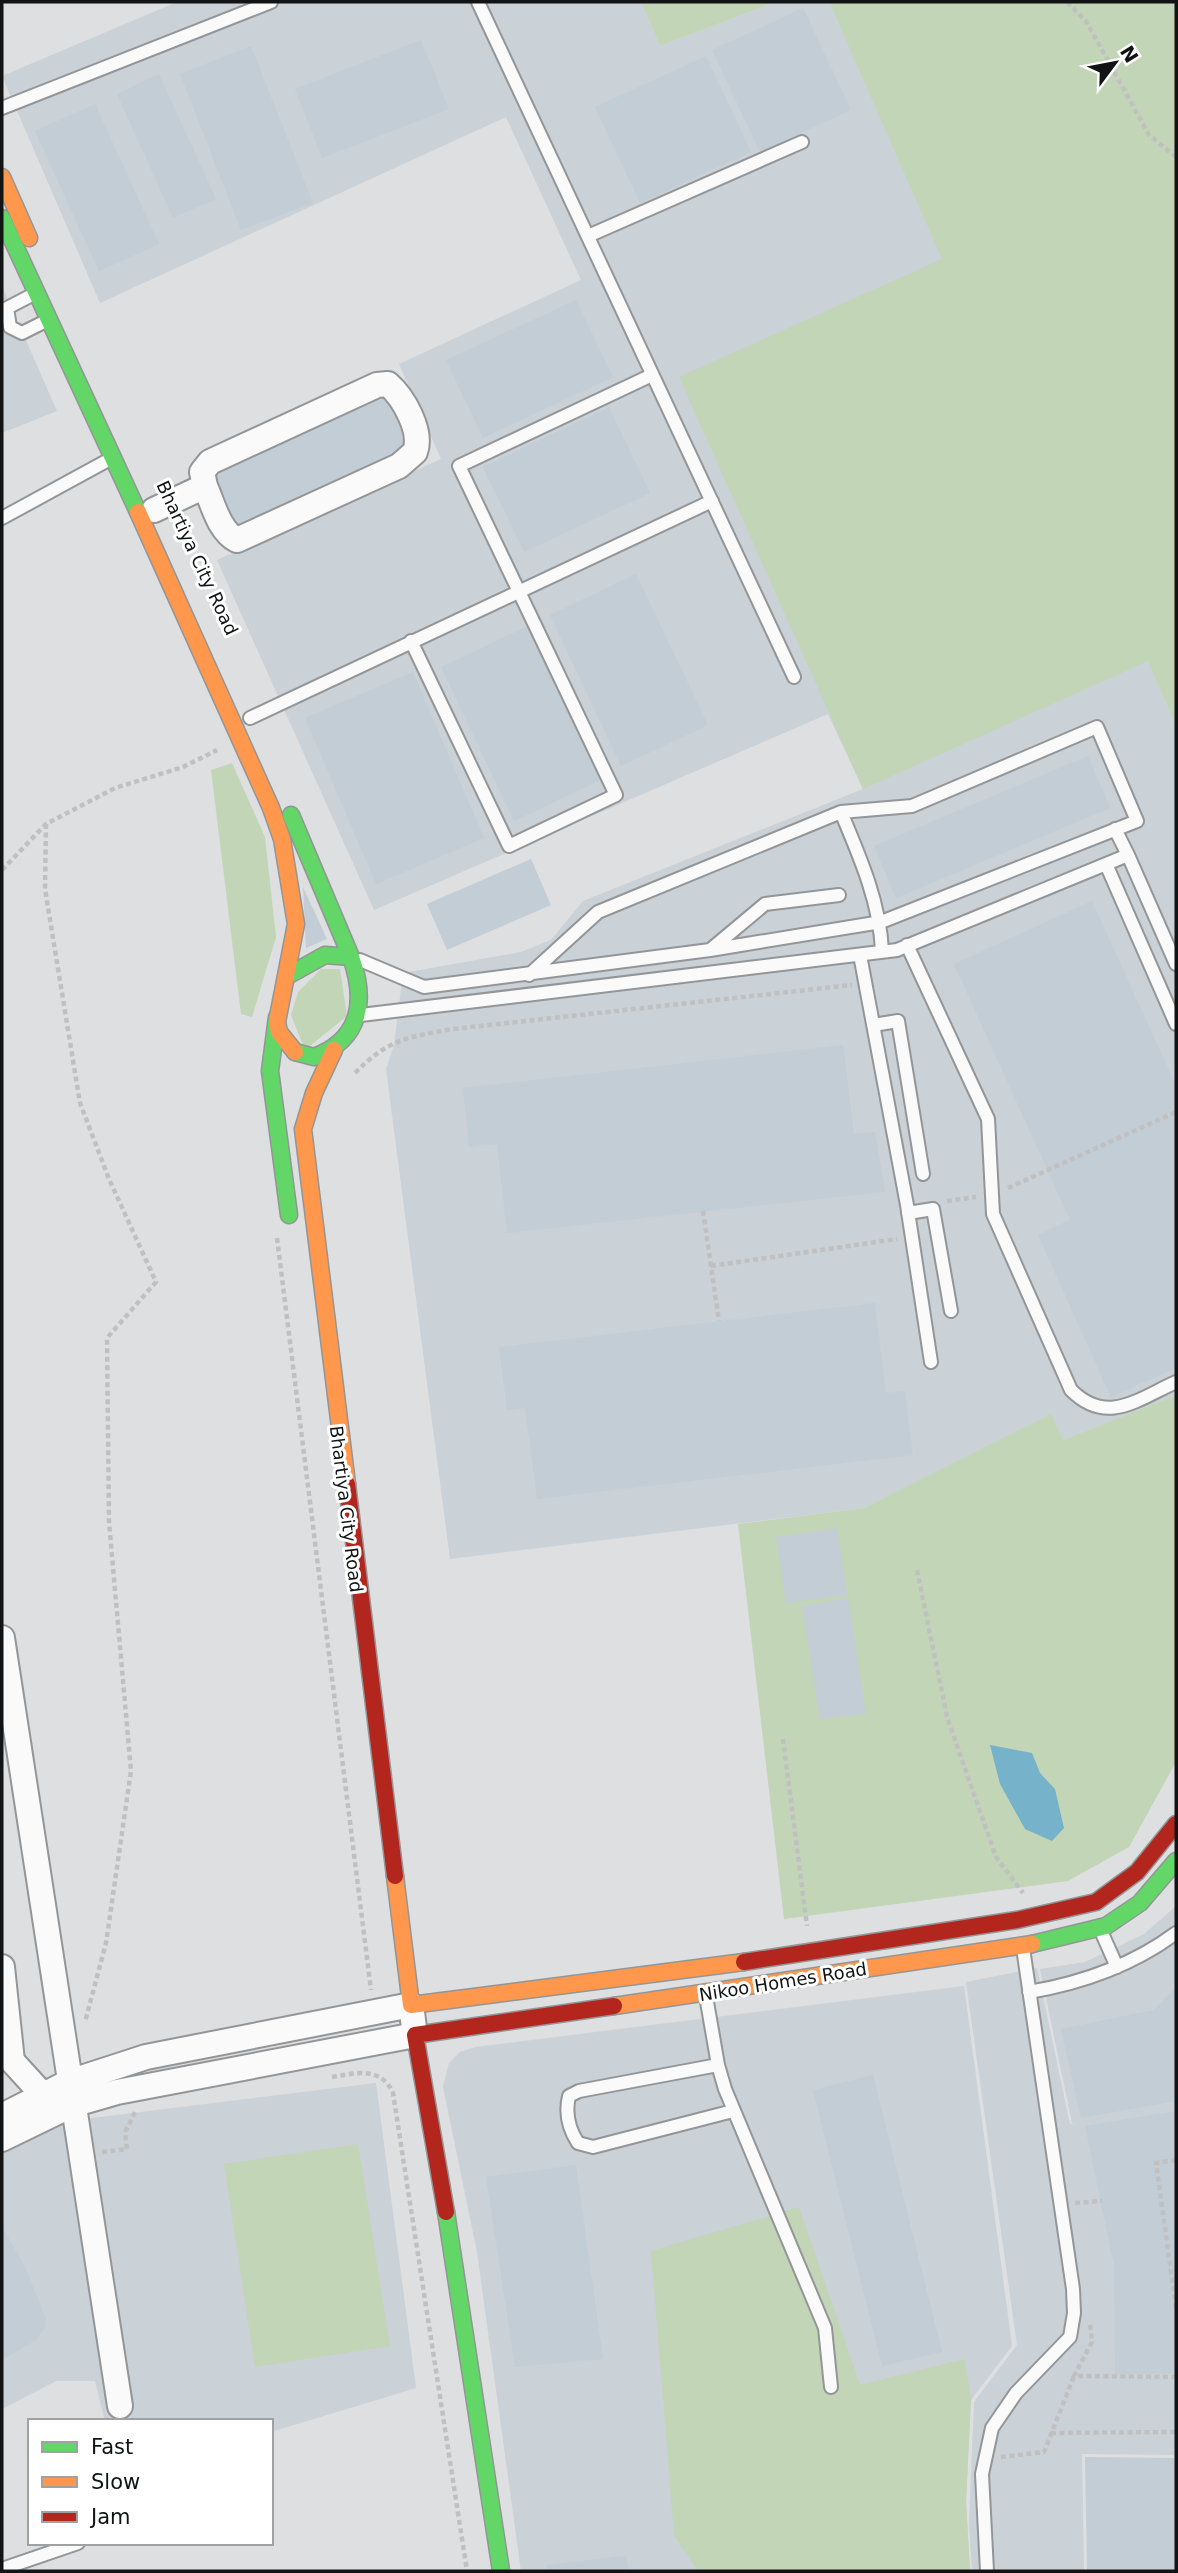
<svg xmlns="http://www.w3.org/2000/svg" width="1178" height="2573" font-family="'DejaVu Sans',sans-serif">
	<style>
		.built { fill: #cad1d7 }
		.green { fill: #c2d5b7 }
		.water { fill: #76b2ca }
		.building { fill: #c3cdd5 }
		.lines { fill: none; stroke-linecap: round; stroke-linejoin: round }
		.lane-casing { stroke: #939597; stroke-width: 16 }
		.street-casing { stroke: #939597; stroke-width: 28 }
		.fast-casing { stroke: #939597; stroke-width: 19 }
		.slow-casing { stroke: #939597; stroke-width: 19 }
		.jam-casing { stroke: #939597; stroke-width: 19 }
		.path { stroke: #c0c0c1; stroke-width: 4.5; stroke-dasharray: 5 3.5; stroke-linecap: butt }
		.lane { stroke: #fafafa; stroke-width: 12 }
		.street { stroke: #fafafa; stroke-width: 24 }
		.fast { stroke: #63d668; stroke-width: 16 }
		.slow { stroke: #ff974d; stroke-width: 16 }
		.jam { stroke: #b3261e; stroke-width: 16 }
		.labels { text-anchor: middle; stroke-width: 6; stroke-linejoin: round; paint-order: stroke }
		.street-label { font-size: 18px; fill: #111314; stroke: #fff }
	</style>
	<rect width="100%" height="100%" fill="#dddfe1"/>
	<path class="built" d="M177,2H641L660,46L775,2H829L943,259L1148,660L1176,726V1395L1063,1440L1051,1415L864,1508L450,1559L386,1069L394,1045L403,973L521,952L551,940L583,901L863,789L828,714L374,910L217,560L441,459L399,364L581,280L506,117L100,303L2,76Z
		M2,286L57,411L2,433Z
		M1176,1906V2455L1082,2454L1084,2571H972L969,2523L974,2402L1017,2345L966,1982L1037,1968L1070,2124L1076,2123H1072L1040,1969L1085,1962L1144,1934Z
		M964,1986L1012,2346L971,2400L966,2501L970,2571H521L477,2252L443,2087L449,2063L460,2052L475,2047Z
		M376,2083L416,2388L271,2432V2421H105L95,2381H56L2,2409V2150L60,2122Z"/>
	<path class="green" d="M641,2H775L660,46Z
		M829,2H1176V726L1148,661L863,789L679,377L942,259Z
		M232,763L265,837L276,937L252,1017L241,1014L211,770Z
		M321,969H340L347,1016L305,1050L291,1015L298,992Z
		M1176,1395V1762L1129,1847L1068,1881L784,1919L738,1524L864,1508L1051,1414L1063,1440Z
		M358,2144L390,2346L255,2367L224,2164Z
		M799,2207L860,2385L965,2359L971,2400L966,2501L970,2571H698L674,2535L651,2251Z"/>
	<path class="water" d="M990,1745L1032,1753L1040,1773L1055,1789L1064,1828L1052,1841L1025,1829L1000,1784Z"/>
	<path class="building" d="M803,8L851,110L760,152L712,50Z
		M421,40L449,109L322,158L295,89Z
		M251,46L313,203L241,230L180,74Z
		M706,56L751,152L640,203L595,107Z
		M159,74L216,199L173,218L117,94Z
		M95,104L159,244L99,271L35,131Z
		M576,300L613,377L483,438L446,360Z
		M387,391L413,445L235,530L209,476Z
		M609,407L650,493L524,552L483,467Z
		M636,574L708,725L621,766L550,615Z
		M528,626L601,780L514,821L441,667Z
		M413,672L484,838L376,884L305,718Z
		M1088,756L1110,808L896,898L874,846Z
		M531,859L551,905L447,950L427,904Z
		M303,887L327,939L306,948Z
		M1092,901L1176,1086V1368L1111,1397L1038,1235L1070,1220L954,964Z
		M843,1045L854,1134L875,1132L885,1192L507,1233L497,1144L469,1147L463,1088Z
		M875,1303L886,1393L905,1391L913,1455L537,1499L525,1408L507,1410L499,1347Z
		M837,1528L847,1595L786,1603L776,1537Z
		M848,1598L866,1714L820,1719L802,1606Z
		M1176,1987V2101L1081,2118L1061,2029L1154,2010Z
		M873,2075L942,2352L882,2366L813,2090Z
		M1176,2111V2373L1115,2374L1114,2265L1085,2126Z
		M576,2165L603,2359L515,2367L486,2177Z
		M2,2227L25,2267L46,2319L45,2327L36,2340L2,2360Z
		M1085,2457L1176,2458V2571H1087Z
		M626,2556L629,2571H547V2565Z"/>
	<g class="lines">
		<g class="lane-casing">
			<path id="lane" d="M478,2L794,677
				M2,108L271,2
				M588,236L802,142
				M34,294L7,308L10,327L22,333L48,320
				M2,518L112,458
				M411,641L509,846L616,795L459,466L652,375
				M250,718L712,501
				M841,812C860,857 880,903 882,951
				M1128,855L1176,964
				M1106,864L1176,1024
				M907,945L988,1119L993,1214L1071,1390C1107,1426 1138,1399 1176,1382
				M710,950L765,904L839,895
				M860,955L907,1205L931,1362
				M360,960L424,987L710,950L881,922L1137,821L1097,727L912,806L841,812L598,912L529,975
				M361,1015L897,950L1128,855L1115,829
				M873,1025L898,1021L923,1174
				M908,1213L933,1209L951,1311
				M1101,1931L1117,1967
				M1029,1992C1082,1983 1133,1965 1176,1933
				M706,1996L718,2065L725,2089L825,2328L831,2387
				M718,2065L579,2091L569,2096C565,2113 568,2128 578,2143L593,2147L733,2111
				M2,2569L78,2543
				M987,2571L982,2474L992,2428L1016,2393L1070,2337L1074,2313L1073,2289L1023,1948"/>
		</g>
		<g class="street-casing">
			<path id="street" d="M154,510L205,486L202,472L210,462L377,385L388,384C403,397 423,431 415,452L399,466L237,540C219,531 213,504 205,486
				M2,1638L120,2406
				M2,1967L12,2061L43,2095
				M2,2116L69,2082L146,2057L411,2005L415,2035L117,2092L72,2105L2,2139"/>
		</g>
		<g class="fast-casing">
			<path id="fast" d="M2,218L138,512
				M291,815L351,957
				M289,975L325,955L351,957C366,1000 362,1039 314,1057L295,1052
				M277,1017L270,1071L289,1215
				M1032,1944L1106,1926L1140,1903L1176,1861
				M446,2212L501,2571"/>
		</g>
		<g class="slow-casing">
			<path id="slow" d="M2,177L29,238
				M138,512L271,808L282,839L296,924L277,1022L279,1032L295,1052
				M334,1050L314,1093L303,1129L347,1484
				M395,1876L411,2005L744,1962
				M614,2006L1032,1944"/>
		</g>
		<g class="jam-casing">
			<path id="jam" d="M347,1484L395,1876
				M744,1962L1017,1920L1096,1902L1137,1872L1176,1824
				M446,2212L415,2035L614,2006"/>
		</g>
		<path class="path" d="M1067,2L1086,21L1149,135L1176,157
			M46,824L45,889L80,1103L109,1179L156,1282L107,1338L109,1522L131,1771L106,1943L85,2022
			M2,870L46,824L115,788L183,767L217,750
			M355,1073C388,1039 408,1037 453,1029L852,985
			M1008,1188L1176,1112
			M947,1201L976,1197
			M703,1211L719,1321
			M277,1238L371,1990
			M711,1266L897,1239
			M917,1570L947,1717L996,1857L1023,1893
			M783,1739L807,1926
			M332,2077C356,2073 381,2066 393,2093L467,2571
			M102,2152L127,2149L125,2132L135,2112
			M1176,2160L1156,2163L1176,2308
			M1075,2203L1102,2201
			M1090,2325L1092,2342L1074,2376L1176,2377
			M1051,2433L1176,2432
			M1001,2457L1044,2452L1074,2376"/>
		<use href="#lane" class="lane"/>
		<use href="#street" class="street"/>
		<use href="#fast" class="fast"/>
		<use href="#slow" class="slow"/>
		<use href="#jam" class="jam"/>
	</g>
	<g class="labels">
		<g class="street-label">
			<text transform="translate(197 558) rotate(65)" y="6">Bhartiya City Road</text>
			<text transform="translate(346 1509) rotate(83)" y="6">Bhartiya City Road</text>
			<text transform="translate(783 1982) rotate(-9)" y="6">Nikoo Homes Road</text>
		</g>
	</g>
	<rect width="1178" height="2573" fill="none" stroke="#111314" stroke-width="7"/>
	<rect x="28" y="2419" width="245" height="126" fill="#ffffff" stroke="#a0a1a1" stroke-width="2"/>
	<rect x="42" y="2442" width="35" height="10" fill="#63d668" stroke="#a0a1a1" stroke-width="2"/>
	<text x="91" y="2454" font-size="21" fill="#111314">Fast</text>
	<rect x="42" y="2477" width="35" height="10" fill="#ff974d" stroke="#a0a1a1" stroke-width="2"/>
	<text x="91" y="2489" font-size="21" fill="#111314">Slow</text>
	<rect x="42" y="2512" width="35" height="10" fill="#b3261e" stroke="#a0a1a1" stroke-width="2"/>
	<text x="91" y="2524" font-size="21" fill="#111314">Jam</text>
	<g transform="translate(1115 63) rotate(58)" stroke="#ffffff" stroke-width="5" paint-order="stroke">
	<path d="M0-5L12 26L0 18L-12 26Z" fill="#111314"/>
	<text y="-10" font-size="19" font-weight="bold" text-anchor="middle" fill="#111314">N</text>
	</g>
</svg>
